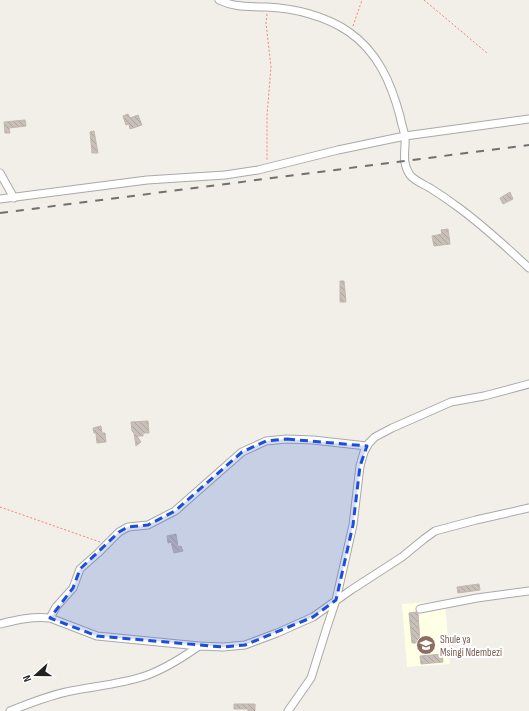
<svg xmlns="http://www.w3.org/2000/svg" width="529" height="711" font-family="'Sofia Sans Condensed',sans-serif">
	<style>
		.education { fill: #ffffe5 }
		.building { fill: url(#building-back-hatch); stroke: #c4b6ab }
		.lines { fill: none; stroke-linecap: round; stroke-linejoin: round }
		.minor-casing { stroke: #a9a9a9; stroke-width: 9 }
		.path { stroke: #fa8072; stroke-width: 1; stroke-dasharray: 2 2; stroke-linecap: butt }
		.minor { stroke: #fff; stroke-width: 7 }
		.rail { stroke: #707070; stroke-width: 2; stroke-dasharray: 8 8; stroke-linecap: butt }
		.marked { fill: #1d4ed8; fill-opacity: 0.2; stroke: #1d4ed8; stroke-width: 3; stroke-dasharray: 8 5; stroke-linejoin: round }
		.labels { text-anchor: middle; stroke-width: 4; stroke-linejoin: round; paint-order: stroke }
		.education-label { font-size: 11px; fill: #785e54; stroke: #fff; text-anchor: start }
	</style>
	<defs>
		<pattern id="building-back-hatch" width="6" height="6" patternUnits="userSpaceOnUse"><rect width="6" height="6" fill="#c7bfb8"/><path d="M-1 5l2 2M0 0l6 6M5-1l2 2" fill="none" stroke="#aba49e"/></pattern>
	</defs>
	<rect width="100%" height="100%" fill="#f2efe9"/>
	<path class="education" d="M445,601L450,664L407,667L402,604Z"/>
	<path class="building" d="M128,114L130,118L138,115L142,125L130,129L129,124L126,125L123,116Z
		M25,120L26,126L9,128L10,133H5L4,122Z
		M94,131L98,153H92L90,132Z
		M510,192L513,199L503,204L500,198Z
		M448,229L450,244L434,246L432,236L442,234L441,230Z
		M340,281H344L346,302H340Z
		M148,421L149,433H143V436H137L141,442L136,446L134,433L132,431L131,422Z
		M101,426L102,433H105L106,442L97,443L96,433H94L93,428Z
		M176,534L178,547L181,546L183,551L174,553L171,542L168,543L167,536Z
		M479,584L480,590L458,593L457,587Z
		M416,612L418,613L420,643H412L409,613Z
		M442,654L443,662L421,664L420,656Z
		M234,704H255V711H248V709H234Z"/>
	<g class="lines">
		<g class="minor-casing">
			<path id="minor" d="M219,0C236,8 248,6 266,7C294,8 326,16 349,32C378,52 391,83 400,116C401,123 404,130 405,137C406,150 401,162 410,175C415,181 423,184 430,188C438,193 447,199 455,205C482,224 505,246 529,268
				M0,173L14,198
				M0,199L147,180L225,175L258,170L338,150L405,136L529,119
				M420,609L477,598L529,591
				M50,618L56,607L73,588L80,569L98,553L119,532L128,527L148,525L175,511L242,452L266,441L287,439L313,440L367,446
				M0,624C16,620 33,616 50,618L97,636L199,646L223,647L245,645L277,633L313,617L351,590L402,557L424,539L435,531L476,520L529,508
				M10,711C30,703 50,695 71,691C96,686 121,684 145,676C165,669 182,658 199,646
				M288,711L311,678L327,627L336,600L353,525L360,466L364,452L369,443L375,437L392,428L451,402L484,396L529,384"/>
		</g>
		<path class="path" d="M424,0L487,53
			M267,14L266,23L271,67L267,116V160
			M353,26L362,0
			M0,507L100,542"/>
		<use href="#minor" class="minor"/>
		<path class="rail" d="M0,213L529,145"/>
	</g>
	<path class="marked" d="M287,439L367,446L360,466L353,525L336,600L313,617L245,645L223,647L97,636L50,618L73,588L80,569L119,532L128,527L148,525L175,511L242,452L266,441Z"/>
	<defs>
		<g id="school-disc" transform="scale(1)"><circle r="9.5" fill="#8d6e63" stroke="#fff"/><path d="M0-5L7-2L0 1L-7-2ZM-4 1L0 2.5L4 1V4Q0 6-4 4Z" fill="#fff"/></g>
	</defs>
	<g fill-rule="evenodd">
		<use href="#school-disc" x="426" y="645"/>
	</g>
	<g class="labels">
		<g class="education-label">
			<text x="440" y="643">Shule ya<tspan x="440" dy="13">Msingi Ndembezi</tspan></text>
		</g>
	</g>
	<g transform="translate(36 675) rotate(249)" stroke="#ffffff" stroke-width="3" paint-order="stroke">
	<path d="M0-3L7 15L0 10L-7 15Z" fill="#222222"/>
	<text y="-6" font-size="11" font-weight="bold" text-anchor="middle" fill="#222222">N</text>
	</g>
</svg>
